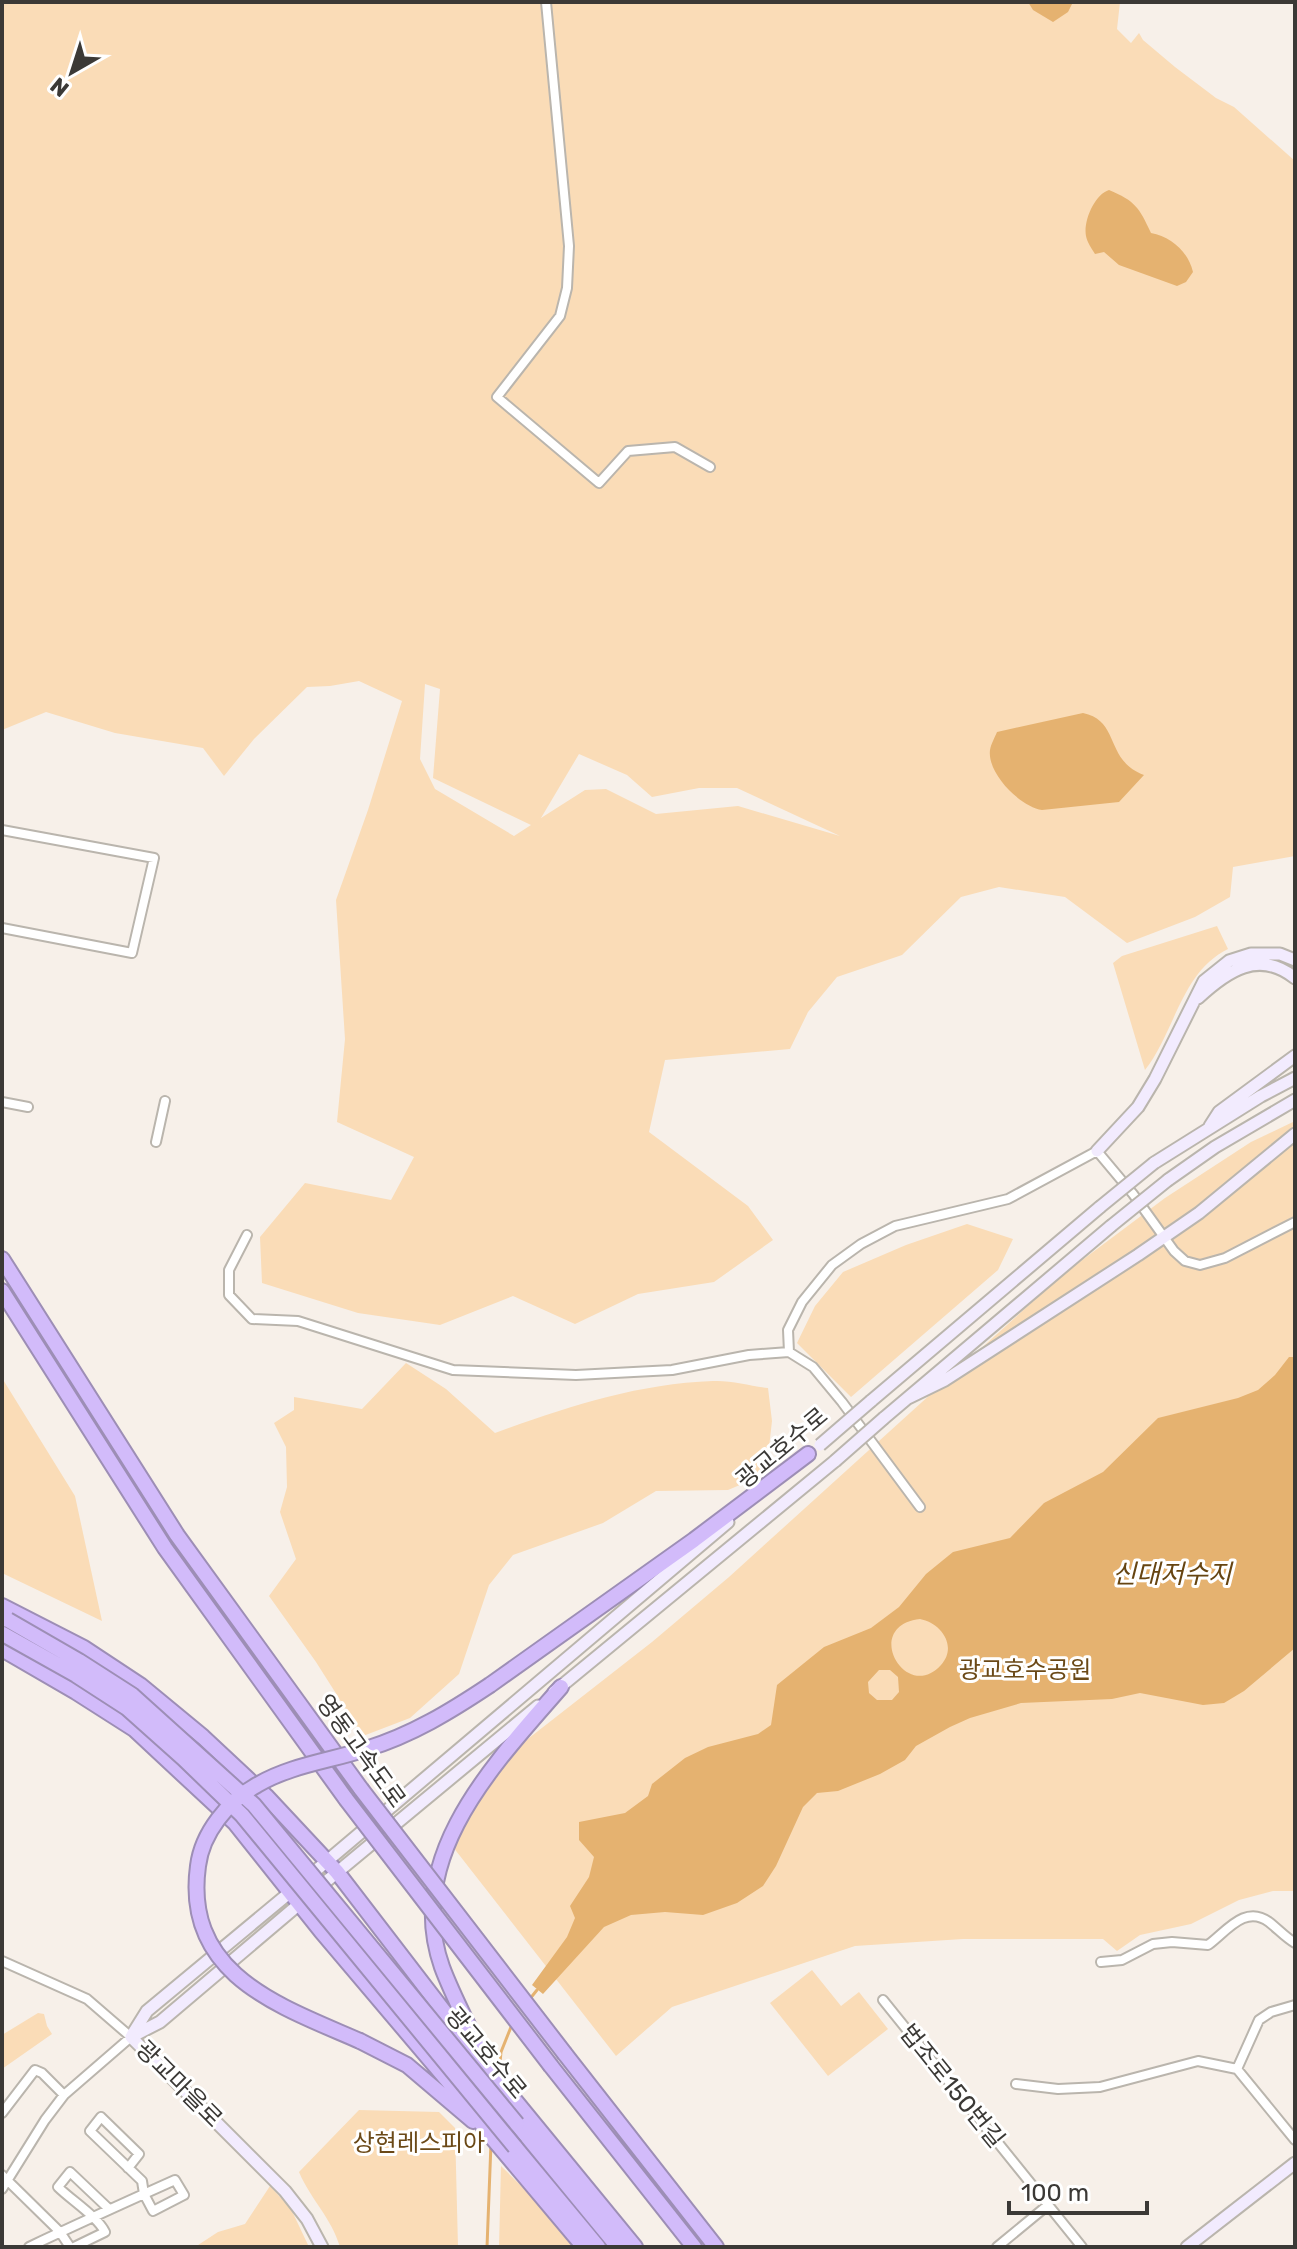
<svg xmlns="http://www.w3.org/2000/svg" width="1297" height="2249" font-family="Rubik,'Noto Sans KR',sans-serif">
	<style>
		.green { fill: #fadcb7; fill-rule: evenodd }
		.water { fill: #e5b270; fill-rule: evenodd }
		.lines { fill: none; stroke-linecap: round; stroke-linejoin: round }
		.stream { stroke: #e5b270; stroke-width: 3 }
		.street-casing { stroke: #bab5ad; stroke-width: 12 }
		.secondary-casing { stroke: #bab5ad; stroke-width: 15 }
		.highway-casing { stroke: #9d8eb5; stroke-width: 18 }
		.street { stroke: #fff; stroke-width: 8 }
		.secondary { stroke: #f2ebfe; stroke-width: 11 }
		.highway { stroke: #d2bbfa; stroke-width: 14 }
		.secondary-bridge-casing { stroke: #bab5ad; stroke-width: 15; stroke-linecap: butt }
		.highway-bridge-casing { stroke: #9d8eb5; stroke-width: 18; stroke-linecap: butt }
		.secondary-bridge { stroke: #f2ebfe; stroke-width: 11 }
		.highway-bridge { stroke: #d2bbfa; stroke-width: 14 }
		.labels { text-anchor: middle; stroke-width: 6; stroke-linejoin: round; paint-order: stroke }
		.street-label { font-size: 24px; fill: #3b3936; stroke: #fff }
		.park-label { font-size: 24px; fill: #6b4917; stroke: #fff }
		.water-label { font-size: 26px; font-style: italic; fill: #641; stroke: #fff }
	</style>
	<rect width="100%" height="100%" fill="#f7f0e9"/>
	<path class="green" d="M2,2H1120L1117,29L1131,43L1139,33L1143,40L1175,67L1216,98L1234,107L1295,161V856L1233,867L1230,897L1195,917L1127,943L1065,897L999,887L961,897L902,955L837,977L808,1012L790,1049L665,1060L649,1132L748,1206L773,1240L714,1282L638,1294L575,1324L513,1296L440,1325L358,1313L262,1283L260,1237L305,1183L391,1200L414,1157L337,1122L345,1039L336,900L368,810L402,701L359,681L330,686L307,687L254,739L224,776L203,748L115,733L46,712L2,730ZM425,684L440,689L433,778L531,825L514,836L435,789L420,759ZM579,754L627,775L652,797L699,788H737L840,836L738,806L656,814L606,789L585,790L541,818Z
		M1217,926L1228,949C1181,972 1175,1032 1145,1070L1113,963L1122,956Z
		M1295,1121V1891H1273L1239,1900L1191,1924L1140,1935L1117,1951L1103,1939H963L855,1946L672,2007L616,2056L453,1847L471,1808L515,1749L652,1642L729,1577L1061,1276L1165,1198L1251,1142Z
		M967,1224L1013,1239L998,1270L851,1397L797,1343L815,1306L843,1272L906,1245Z
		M406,1363L446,1389L495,1433C567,1407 635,1384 713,1381C731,1380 751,1386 768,1388L772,1421L766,1474L728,1490L656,1491L603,1523L513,1555L489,1585L459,1674L410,1718L363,1736L316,1662L269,1596L296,1559L280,1512L287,1487L286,1447L274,1423L294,1410V1397L362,1409Z
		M2,1378L75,1496L102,1621L2,1573Z
		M812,1970L841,2006L859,1992L888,2029L828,2076L770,2003Z
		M38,2013L44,2014L47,2026L52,2034L2,2069V2035Z
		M359,2110L439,2112L455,2128L458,2247H340C331,2217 311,2200 299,2172Z
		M501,2166L559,2223L578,2247H499Z
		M270,2186L291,2209L309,2247H195L218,2232L245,2224Z"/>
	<path class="water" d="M1028,2H1073L1068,12L1053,22L1033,10Z
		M1109,190C1135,201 1139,207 1151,233C1171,237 1188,251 1193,272L1186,282L1177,286L1119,265L1104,252L1095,254C1092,249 1087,242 1086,236C1083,221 1095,194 1109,190Z
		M1083,713C1121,721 1104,760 1144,775L1119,802L1042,810C1021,807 987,774 990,750C991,744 995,737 997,732Z
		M1289,1357H1295V1648L1244,1691L1224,1703L1203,1705L1140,1693L1112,1699L1021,1703L970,1718L950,1727L916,1746L905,1760L880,1774L838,1791L817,1793L803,1807L776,1866L763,1886L737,1903L703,1915L665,1912L631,1915L604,1927L543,1994L532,1985L567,1937L575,1918L570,1906L589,1877L594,1857L579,1840V1822L625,1813L648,1796L652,1784L685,1758L708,1747L758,1734L771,1725L777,1685L824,1647L871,1628L899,1607L926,1574L953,1552L1010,1538L1044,1503L1103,1472L1158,1418L1238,1398L1258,1390L1275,1375ZM920,1619C941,1623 958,1646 941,1665C906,1704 861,1626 920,1619ZM879,1670H890L898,1677L899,1692L892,1700H877L869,1693L868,1682Z"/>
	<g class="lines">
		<path class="stream" d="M529,2000L537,1990
			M499,2072L501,2052L513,2022
			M487,2247L491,2143"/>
		<g class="street-casing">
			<path id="street" d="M546,2L569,246L567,288L560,316L497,397L599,483L628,451L675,447L710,467
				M2,830L154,858L132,953L2,928
				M2,1102L28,1107
				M156,1142L165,1101
				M247,1235L229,1270V1295L252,1319L298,1321L453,1370L576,1375L672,1370L749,1355L789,1352L813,1367L842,1402L920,1507
				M789,1352L788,1330L802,1302L832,1265L861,1244L895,1226L1008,1199L1097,1151L1133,1194L1174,1251L1185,1261L1200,1265L1225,1258L1295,1222
				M2,1961L87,1999L131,2037L64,2095L45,2120L2,2189
				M1101,1962L1122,1960L1153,1944L1172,1942L1208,1945C1226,1932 1245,1904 1269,1922C1278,1929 1286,1938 1295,1943
				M883,2000L1082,2247
				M1295,2005L1271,2012L1259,2020L1237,2069L1295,2140
				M1016,2084L1058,2089L1100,2087L1198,2061L1237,2069
				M2,2113L35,2070L42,2073L64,2095
				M2,2175L60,2232L70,2247
				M29,2247C77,2224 126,2202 175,2180L184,2195L153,2211L144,2194L142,2181L90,2131L101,2117L139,2154L128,2168
				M74,2247L105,2232C98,2217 71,2200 58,2187L70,2172L109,2209
				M997,2247L1048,2205"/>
		</g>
		<g class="secondary-casing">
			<path id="secondary" d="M1198,998C1227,971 1259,949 1295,978
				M1210,1126L1219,1112L1295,1056
				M1097,1151L1138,1107L1155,1079L1204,981L1229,961L1251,954H1280L1295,960
				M1154,1163L1261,1096L1295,1078
				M1168,1180L1215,1147L1295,1100
				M908,1398L945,1380L1138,1255L1199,1213L1295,1134
				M871,1401L1100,1207
				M884,1418L1111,1226
				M554,1692L835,1461
				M307,1878L728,1522
				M317,1889L538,1706
				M132,2035L147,2011L294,1889
				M131,2037L160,2022L304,1900
				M131,2037L285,2191L307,2219L322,2247
				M1187,2247L1295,2163"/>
		</g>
		<g class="highway-casing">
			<path id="highway" d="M2,1259L177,1535L361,1789
				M2,1291L165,1548L346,1799
				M2,1606L84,1648L140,1685L203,1737L266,1796L337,1872L472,2048L635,2247
				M2,1649L76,1692L134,1729L235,1823L321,1931L465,2101L489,2134L584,2247
				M490,1685L694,1540L808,1454
				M360,2041L407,2065L473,2121
				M478,2046C466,2020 452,1994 442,1967C403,1857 495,1763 561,1687
				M565,2054L716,2247
				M551,2066L694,2247
				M517,2124L618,2247
				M515,2147L598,2247"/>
		</g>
		<use href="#street" class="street"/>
		<use href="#secondary" class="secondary"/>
		<use href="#highway" class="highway"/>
		<g class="secondary-bridge-casing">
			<path id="secondary-bridge" d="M1100,1207L1154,1163
				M1111,1226L1168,1180
				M820,1445L871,1401
				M835,1461L884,1418"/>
		</g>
		<g class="highway-bridge-casing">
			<path id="highway-bridge" d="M8,1620L79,1661L132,1695L254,1805L517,2124
				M3,1634L76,1675L127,1708L183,1758L242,1815L515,2147
				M361,1789L565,2054
				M346,1799L551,2066
				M360,2041C280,2006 183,1975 198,1866C202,1833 228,1801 257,1785C291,1765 330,1761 366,1749C412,1735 451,1711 490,1685"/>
		</g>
		<use href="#secondary-bridge" class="secondary-bridge"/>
		<use href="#highway-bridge" class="highway-bridge"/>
	</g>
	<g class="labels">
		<g class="street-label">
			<text transform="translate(782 1448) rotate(-40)" y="8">광교호수로</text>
			<text transform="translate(361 1751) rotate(54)" y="8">영동고속도로</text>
			<text transform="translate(486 2053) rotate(50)" y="8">광교호수로</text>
			<text transform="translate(179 2084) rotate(45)" y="8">광교마을로</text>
			<text transform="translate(952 2086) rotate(51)" y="8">법조로150번길</text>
		</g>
		<g class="park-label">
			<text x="1025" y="1678">광교호수공원</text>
			<text x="419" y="2151">상현레스피아</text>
		</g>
		<g class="water-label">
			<text x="1172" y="1583">신대저수지</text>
		</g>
	</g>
	<rect width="1297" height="2249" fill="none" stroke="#3b3936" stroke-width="8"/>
	<g transform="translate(72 72) rotate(219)" stroke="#ffffff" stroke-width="6" paint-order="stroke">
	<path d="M0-6L14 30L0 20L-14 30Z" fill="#3b3936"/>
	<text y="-12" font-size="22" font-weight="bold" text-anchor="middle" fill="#3b3936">N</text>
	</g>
	<path d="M1009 2201v12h138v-12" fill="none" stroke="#3b3936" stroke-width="4"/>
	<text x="1021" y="2201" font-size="24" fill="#3b3936" stroke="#ffffff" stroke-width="6" paint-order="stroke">100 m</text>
</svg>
